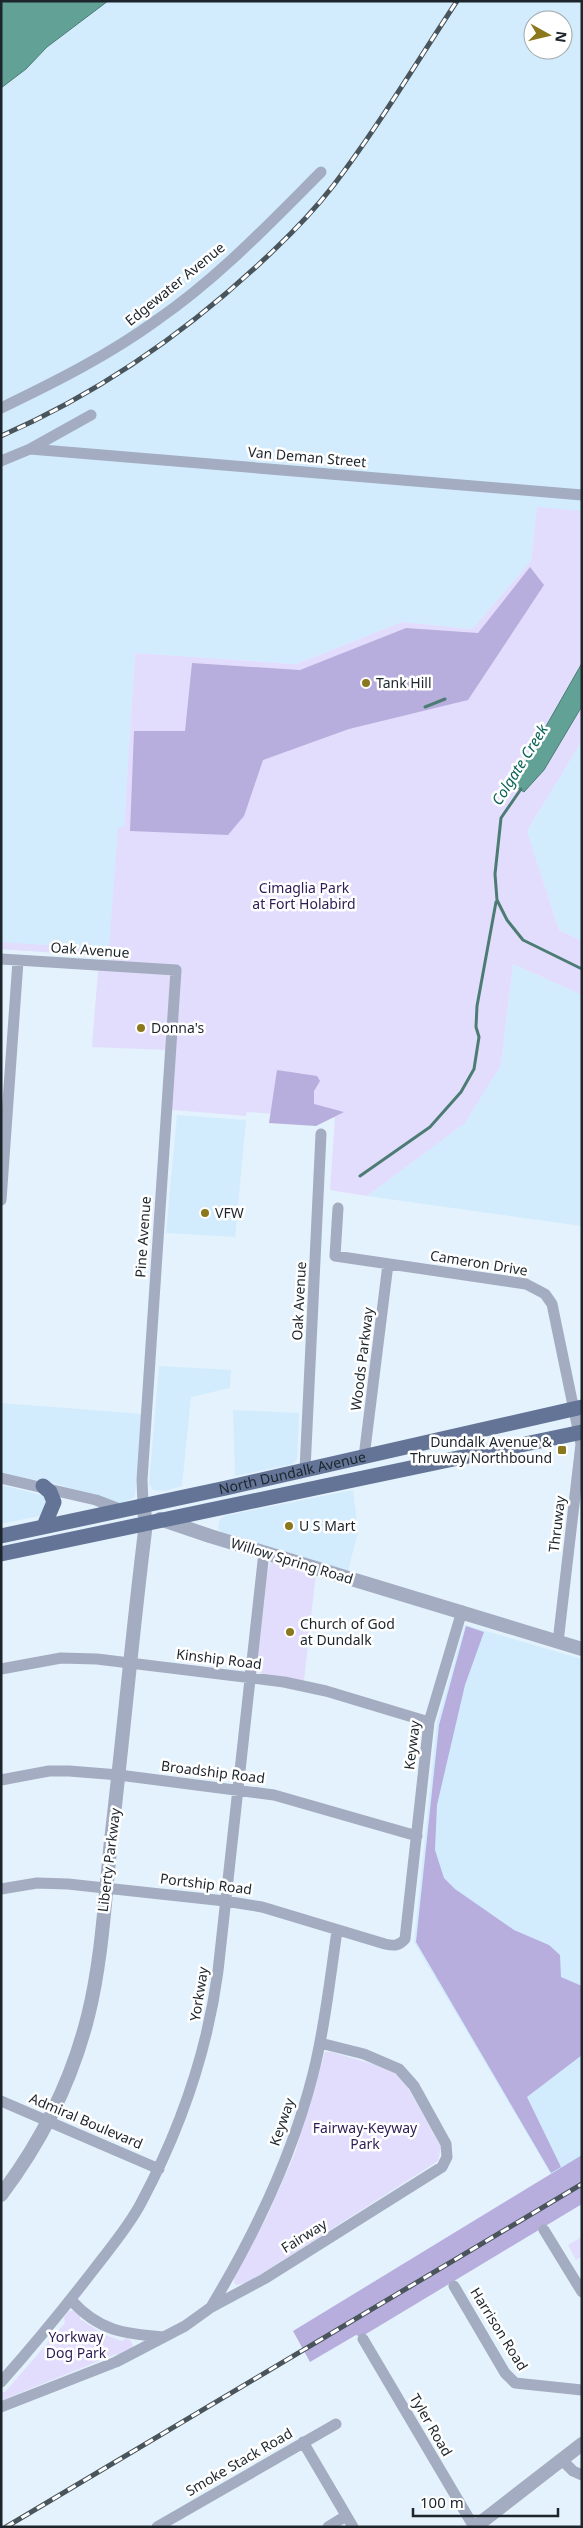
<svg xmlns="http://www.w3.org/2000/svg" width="583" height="2528" font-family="'Noto Sans',sans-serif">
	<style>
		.built { fill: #d2ecfe; fill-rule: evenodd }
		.green { fill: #e2ddfc }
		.forest { fill: #b7aede }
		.water { fill: #62a195; stroke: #4d7c75 }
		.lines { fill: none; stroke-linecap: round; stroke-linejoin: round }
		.stream { stroke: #4d7c75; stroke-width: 3 }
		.minor { stroke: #a3acc0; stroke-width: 11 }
		.tertiary { stroke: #a3acc0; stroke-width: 14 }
		.primary { stroke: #637496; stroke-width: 15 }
		.rail-casing { stroke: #49545b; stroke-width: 5 }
		.rail { stroke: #fff; stroke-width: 3; stroke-dasharray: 9; stroke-linecap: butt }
		.poi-dot { fill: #8b771c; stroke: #fff; stroke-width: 2 }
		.labels { text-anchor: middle; stroke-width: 5; stroke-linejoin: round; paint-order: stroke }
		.street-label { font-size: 14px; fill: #1c252b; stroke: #fff }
		.poi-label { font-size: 14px; fill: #1c252b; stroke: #fff; text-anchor: start }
		.park-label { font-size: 14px; fill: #2d1c54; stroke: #fff }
		.water-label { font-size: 15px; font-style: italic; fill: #0b6458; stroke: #fff }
	</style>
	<rect width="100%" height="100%" fill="#e3f2fc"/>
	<path class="built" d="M108,1H582V511L537,508L531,561L472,629L402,622L296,664L135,653L116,957L1,949V88L26,69L47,47ZM533,20H563V50H533Z
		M582,741V941L559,930L527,831Z
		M513,964L582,995V1226L367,1196L465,1122L501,1065Z
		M177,1115L246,1120L235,1237L166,1233Z
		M159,1366L231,1370L230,1388L191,1397L182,1486L164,1491L153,1490L149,1484Z
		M1,1403L143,1414L135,1497L120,1504L57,1484L1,1473Z
		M233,1410L299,1413L297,1459L293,1464L235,1476Z
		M1,1485L45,1496L47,1500L45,1512L39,1516L1,1524Z
		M353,1490L358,1532L348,1571L223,1533L218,1529L219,1521L224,1516Z
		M465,1625L582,1659V2166L556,2183L414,1942L437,1723Z"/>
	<path class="green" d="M537,507L582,511V741L527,831L559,930L582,941V995L513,964L501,1065L465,1123L367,1196L330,1190L335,1118L247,1112L246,1116L162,1109L166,1050L92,1047L98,971L115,957L1,949V942L109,949L118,827H124L135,653L296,664L402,622L472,629L531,561Z
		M271,1561L316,1571L304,1681L263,1675L256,1670L268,1570Z
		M325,2052H331L393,2070L403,2079L441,2147L438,2161L247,2283L236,2285L234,2282L235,2272L266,2219L295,2153Z
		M582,2237V2256L576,2260L568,2245Z
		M69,2311H75L80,2315V2319L105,2335L122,2341L127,2338L131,2341L133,2346L130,2351L121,2355L116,2354L5,2399L1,2404V2392H5L65,2323L64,2317Z"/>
	<path class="forest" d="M530,567L544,585L468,700L349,729L263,760L244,816L228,835L130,831L134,731H185L192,663L300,670L406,628L478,633Z
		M277,1070L317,1076L320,1081L314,1091V1104L344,1112L316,1126L269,1123Z
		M466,1626L484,1632L465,1685L437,1805L435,1850L444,1878L455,1889L514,1930L549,1945L560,1955L561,1977L582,1986V2055L527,2097L561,2167L551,2173L416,1942L439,1725Z
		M582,2155V2204L361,2337L356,2335L310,2362L293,2331Z"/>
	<path class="water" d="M1,1H108L47,47L26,69L1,88Z
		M582,663V706L544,770L524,792L514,786L521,770Z"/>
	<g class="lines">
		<path class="stream" d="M425,707L445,699
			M521,789L501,818L495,874L497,900L507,920L523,940L582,969
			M360,1176L430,1127L461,1092L474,1069L479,1037L476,1027L477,1006L496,902"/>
		<path class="minor" d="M1,408C55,382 109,355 157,320C218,278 269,224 321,172
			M30,449L582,495
			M1,461L30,449L91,415
			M1,959L176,970L142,1480L143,1505
			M1,1200L18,961
			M338,1208L335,1256L526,1284L545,1294L552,1304L581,1444L558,1642
			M364,1457L388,1264
			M305,1470L321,1134
			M1,1478L96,1500L122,1510
			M1,1669L61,1658L97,1659L284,1682L326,1691L429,1722
			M1,1780L49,1771H69L119,1775L274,1795L417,1836
			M1,1889L37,1883L68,1884L225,1901L262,1907L385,1944C394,1946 399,1946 405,1939L429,1722L462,1611
			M1,2101L159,2169
			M544,2230L582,2292
			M454,2286L505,2373L515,2383L582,2390
			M71,2300C99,2331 124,2334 164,2337
			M211,2307C255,2234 292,2157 313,2074C325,2027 330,1978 337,1931
			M363,2339L474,2527
			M1,2382C34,2345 65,2307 95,2268C111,2247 129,2226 141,2203C180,2130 207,2054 218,1971L264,1552
			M1,2407L116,2362L185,2326L210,2308L264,2279L442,2167L447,2157L446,2144L414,2086L399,2069L364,2054L320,2043
			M303,2442L353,2527
			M562,2460L573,2471L582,2475
			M157,2527L336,2424
			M328,2527L346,2516"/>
		<path class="tertiary" d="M160,1519L210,1536L582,1649
			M1,2195C41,2142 72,2080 88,2016C103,1956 105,1892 112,1832C124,1729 133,1626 146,1523L143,1505
			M475,2527L582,2444"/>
		<g class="primary">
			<path d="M43,1486L50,1492L54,1502L44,1526"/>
			<path id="s1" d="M1,1536L226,1488L582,1407"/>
			<path d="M1,1554L582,1432"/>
		</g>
		<g class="rail-casing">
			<path id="rail" d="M1,436C102,392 195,326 274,250C295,230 315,209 333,186C378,127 416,63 457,1
				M6,2527L582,2184"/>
		</g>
		<use href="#rail" class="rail"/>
	</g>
	<g class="poi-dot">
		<circle cx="366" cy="683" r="5"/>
		<circle cx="141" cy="1028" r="5"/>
		<circle cx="205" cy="1213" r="5"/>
		<rect x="557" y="1445" width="10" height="10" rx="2.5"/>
		<circle cx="289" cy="1526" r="5"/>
		<circle cx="290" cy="1632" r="5"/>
	</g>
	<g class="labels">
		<g class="street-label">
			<text transform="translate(175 284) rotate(-39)" y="5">Edgewater Avenue</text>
			<text transform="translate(307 457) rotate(5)" y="5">Van Deman Street</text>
			<text transform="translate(90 950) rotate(4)" y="5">Oak Avenue</text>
			<text transform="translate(143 1237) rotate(-86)" y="5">Pine Avenue</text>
			<text transform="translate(479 1263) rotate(9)" y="5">Cameron Drive</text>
			<text transform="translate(299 1301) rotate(-87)" y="5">Oak Avenue</text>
			<text transform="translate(362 1359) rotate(-83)" y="5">Woods Parkway</text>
			<text dy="5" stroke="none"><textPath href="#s1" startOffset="298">North Dundalk Avenue</textPath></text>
			<text transform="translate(557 1524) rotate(-83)" y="5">Thruway</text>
			<text transform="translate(292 1561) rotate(17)" y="5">Willow Spring Road</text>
			<text transform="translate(219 1659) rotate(7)" y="5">Kinship Road</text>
			<text transform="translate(412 1745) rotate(-83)" y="5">Keyway</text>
			<text transform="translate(213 1772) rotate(7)" y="5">Broadship Road</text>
			<text transform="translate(109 1860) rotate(-83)" y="5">Liberty Parkway</text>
			<text transform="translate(206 1884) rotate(7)" y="5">Portship Road</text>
			<text transform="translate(199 1994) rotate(-81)" y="5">Yorkway</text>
			<text transform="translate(86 2121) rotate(23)" y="5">Admiral Boulevard</text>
			<text transform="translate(282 2122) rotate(-71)" y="5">Keyway</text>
			<text transform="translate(304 2236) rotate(-32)" y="5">Fairway</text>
			<text transform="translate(499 2329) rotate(58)" y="5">Harrison Road</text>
			<text transform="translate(431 2425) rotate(60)" y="5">Tyler Road</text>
			<text transform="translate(239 2462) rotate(-30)" y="5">Smoke Stack Road</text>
		</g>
		<g class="poi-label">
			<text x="376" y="688">Tank Hill</text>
			<text x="151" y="1033">Donna's</text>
			<text x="215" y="1218">VFW</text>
			<text x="552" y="1447" text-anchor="end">Dundalk Avenue &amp;<tspan x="552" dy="16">Thruway Northbound</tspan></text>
			<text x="299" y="1531">U S Mart</text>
			<text x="300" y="1629">Church of God<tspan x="300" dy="16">at Dundalk</tspan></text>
		</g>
		<g class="park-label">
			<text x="304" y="893">Cimaglia Park<tspan x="304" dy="16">at Fort Holabird</tspan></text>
			<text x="365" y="2133">Fairway-Keyway<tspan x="365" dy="16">Park</tspan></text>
			<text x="76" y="2342">Yorkway<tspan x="76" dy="16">Dog Park</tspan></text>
		</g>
		<g class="water-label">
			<text transform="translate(520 765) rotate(-58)" y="5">Colgate Creek</text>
		</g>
	</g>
	<rect width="583" height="2528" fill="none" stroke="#1c252b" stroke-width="5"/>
	<g transform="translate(548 35) rotate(98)"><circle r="24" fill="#ffffff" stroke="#a4a8aa"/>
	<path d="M0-4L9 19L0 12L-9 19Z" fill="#8b771c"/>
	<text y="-8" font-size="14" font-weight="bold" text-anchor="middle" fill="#1c252b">N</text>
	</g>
	<path d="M413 2508v8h145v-8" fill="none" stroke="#1c252b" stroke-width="2.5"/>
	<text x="420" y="2508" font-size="15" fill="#1c252b" stroke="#ffffff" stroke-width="4" paint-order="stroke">100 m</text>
</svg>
